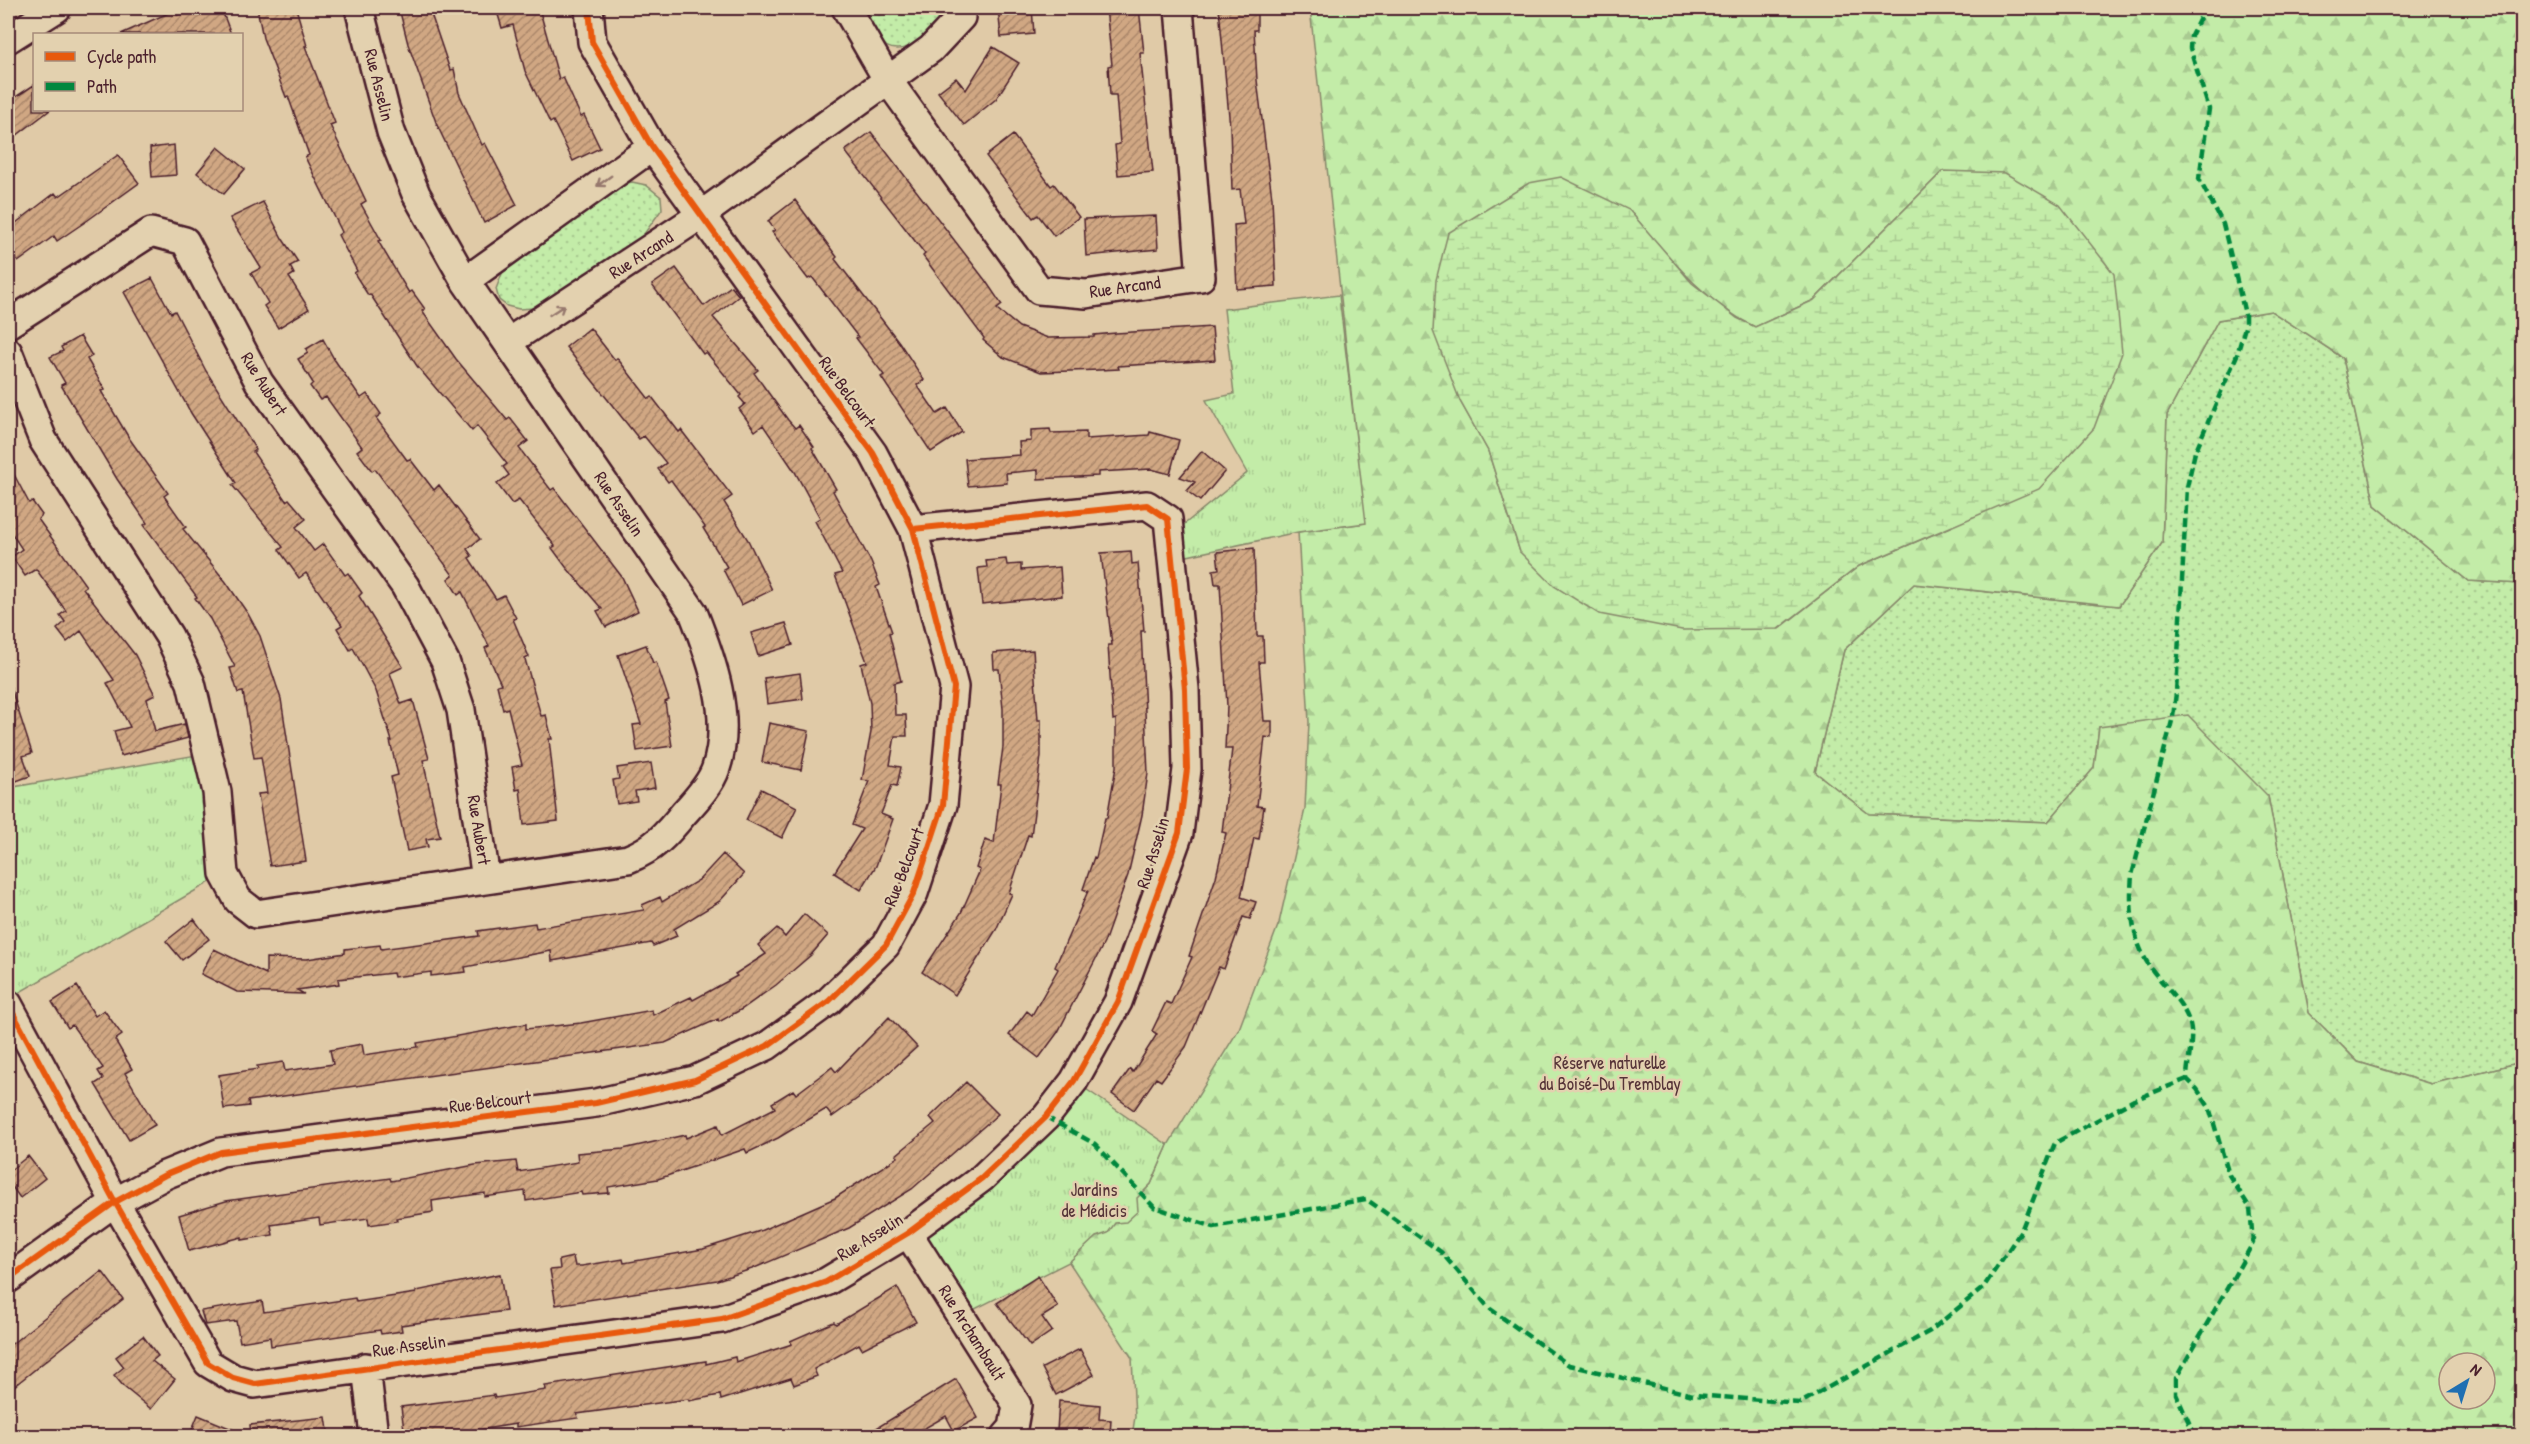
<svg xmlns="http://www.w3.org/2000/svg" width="2530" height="1444" font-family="'Patrick Hand',sans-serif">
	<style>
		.grass { fill: url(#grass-dots); stroke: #86866a; stroke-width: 1.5 }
		.forest { fill: url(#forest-firs); stroke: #86866a; stroke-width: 1.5; fill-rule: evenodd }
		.wetland { fill: url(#wetland-marsh); stroke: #86866a; stroke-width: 1.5 }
		.park { fill: url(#park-tufts); stroke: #86866a; stroke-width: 1.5 }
		.building { fill: url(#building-hatch); stroke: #4a1f2b; stroke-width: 1.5 }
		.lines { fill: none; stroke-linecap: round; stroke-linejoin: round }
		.minor-casing { stroke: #4a1f2b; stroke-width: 32 }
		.minor { stroke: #e3d1af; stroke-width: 27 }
		.quiet { stroke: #00873e; stroke-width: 4.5; stroke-dasharray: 9 4.5; stroke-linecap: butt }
		.cycleway-casing { stroke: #e3d1af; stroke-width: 10 }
		.cycleway { stroke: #e8590c; stroke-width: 6 }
		.oneway { stroke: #96786d }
		.labels { text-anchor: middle; stroke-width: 5; stroke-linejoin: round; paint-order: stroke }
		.street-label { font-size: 18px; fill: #4a1f2b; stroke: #e3d1af }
		.park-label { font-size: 18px; fill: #563438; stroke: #e3d1af }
	</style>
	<defs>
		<pattern id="grass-dots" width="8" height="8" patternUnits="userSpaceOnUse" patternTransform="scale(1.5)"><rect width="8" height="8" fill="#c3eca8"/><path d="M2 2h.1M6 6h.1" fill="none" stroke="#a9ca91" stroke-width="1.8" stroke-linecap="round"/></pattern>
		<pattern id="forest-firs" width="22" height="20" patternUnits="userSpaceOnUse" patternTransform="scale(1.5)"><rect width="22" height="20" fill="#c3eca8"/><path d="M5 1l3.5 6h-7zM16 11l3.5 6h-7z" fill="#a9ca91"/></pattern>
		<pattern id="wetland-marsh" width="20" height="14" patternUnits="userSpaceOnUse" patternTransform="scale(1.5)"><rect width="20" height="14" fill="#c3eca8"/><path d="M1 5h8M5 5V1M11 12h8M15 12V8" fill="none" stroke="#a9ca91"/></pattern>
		<pattern id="park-tufts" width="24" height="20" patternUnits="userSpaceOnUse" patternTransform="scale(1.5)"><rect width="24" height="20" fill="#c3eca8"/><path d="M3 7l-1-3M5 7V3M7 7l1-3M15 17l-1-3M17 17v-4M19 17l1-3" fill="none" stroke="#a9ca91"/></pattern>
		<pattern id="building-hatch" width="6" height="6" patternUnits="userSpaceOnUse" patternTransform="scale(1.5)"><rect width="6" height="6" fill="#d0a783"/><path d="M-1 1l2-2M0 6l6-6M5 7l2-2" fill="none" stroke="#ab876b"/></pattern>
	</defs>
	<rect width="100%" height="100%" fill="#e0caa7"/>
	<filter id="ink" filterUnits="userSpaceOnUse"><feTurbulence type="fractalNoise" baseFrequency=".0167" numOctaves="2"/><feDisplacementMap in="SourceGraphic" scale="12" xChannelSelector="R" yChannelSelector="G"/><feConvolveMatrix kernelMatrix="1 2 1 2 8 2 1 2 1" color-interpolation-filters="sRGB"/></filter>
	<g filter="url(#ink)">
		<path class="grass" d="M855,8H944C941,22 935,29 923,38C886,66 875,36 855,8Z
			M632,182L646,185L661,197L662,209L639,241L546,303L534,308L519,309L507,306L499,300L496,289L505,266L618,185Z
			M2271,311L2343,358L2375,505L2468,581L2522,584V1062L2431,1084L2358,1062L2309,1013L2268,796L2099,727L2094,768L2048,822L1869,814L1815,772L1844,650L1914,584L2119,606L2162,543L2167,415L2218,320Z"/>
		<path class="forest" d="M1310,8H2522V584L2468,581L2375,505L2343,358L2271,311L2218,320L2167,415L2162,543L2119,606L1914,584L1844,650L1815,772L1869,814L2048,822L2094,768L2099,727L2188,715L2268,796L2309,1013L2358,1062L2431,1084L2522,1062V1436H1132L1135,1417L1132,1358L1069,1262L1151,1184L1168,1145L1239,1029L1279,923L1305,809L1309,722L1298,532L1365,523ZM1943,171L1951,527L1859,566L1779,629L1520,552L1488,451L1460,401L1629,210C1666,253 1702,301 1755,327L1814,300ZM2449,1363H2485V1399H2449Z"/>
		<path class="wetland" d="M1943,171L2005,173L2060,205L2114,274L2122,353L2094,428L2039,489L1859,566L1778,629L1682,630L1599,614L1554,586L1520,552L1488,451L1460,401L1433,331L1436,280L1448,233L1529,183L1561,177L1629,210L1692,283L1737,318L1755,327L1814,300Z"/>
		<path class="park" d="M1339,295L1366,523L1298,532L1178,558L1176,531L1247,473L1206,400L1234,394L1224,309Z
			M208,753L224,874L8,999V788Z
			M1074,1081L1168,1145L1151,1184L1137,1198L1138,1211L1126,1222L1115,1223L1108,1233L1096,1237L1069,1262L961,1316L908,1233Z"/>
		<path class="building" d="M197,8H221L231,34H121L175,10L177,15Z
			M257,8H296L307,46H305L335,123L330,125L366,201L361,204L381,240L378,241L409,293L412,291L425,309L422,311L456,359L507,420L510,418L528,441L519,448L551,490L554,488L622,577L638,611L606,627L597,611L602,609L566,567L552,548L555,546L519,500L512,504L497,484L509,475L503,467L507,464L477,426L472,431L417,366L370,294L368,295L354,273L357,271L338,235L342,232L305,157L309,155L288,96L286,97L263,38Z
			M399,8H429L450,70L454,69L459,93L482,145L485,143L517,205L484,223L437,125L408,44Z
			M496,8H539L559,79L563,77L581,117L584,115L600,148L573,161L553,121L550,123L525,71L513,25L502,28Z
			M998,8H1032L1034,34L1001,37Z
			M1106,8H1139L1144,53H1140L1153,172L1118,175L1115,145L1120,144L1116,95H1110L1108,66L1112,65Z
			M1219,8H1257V30H1254L1257,80L1272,198L1276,286L1237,289L1234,225L1244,224L1240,189L1232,190L1230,127Z
			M993,47L1019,63L996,99L964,125L938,92L956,78L966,90Z
			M34,85V110H50L8,142V102Z
			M871,132L985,280L1002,305L997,309L1019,327L1048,338L1094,337V335L1116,333L1212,327L1215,360L1118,366L1119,369L1099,370L1041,372L1003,357L983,340L984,338L923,256L925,254L845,151Z
			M1013,135L1051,186L1054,184L1079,217L1054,236L1038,215L1033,218L986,156Z
			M174,145L176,175L152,177L150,148Z
			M218,147L245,169L224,194L197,173Z
			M118,155L139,183L88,220L57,241L54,236L18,262L8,248V229L55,193L58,197Z
			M795,200L837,257L835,259L899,342L924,380L917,385L937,414L947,408L962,432L931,452L881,377L884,375L856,338L858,337L812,277L808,279L772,232L775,230L768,221Z
			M263,202L282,238L298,262L290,266L294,274L289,277L309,309L278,328L264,306L268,303L251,273L261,268L230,218Z
			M1156,216L1158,249L1086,256L1084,219Z
			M676,268L704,306L731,286L739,296L713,317L758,370L754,373L788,420L795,428L799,425L814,447L812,448L836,489L833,491L871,562L880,585L876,587L892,632L889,633L901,681L894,683L895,715H906L907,736H895L890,765L901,767L897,786L892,785L881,814L893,819L876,866L861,890L834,873L862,829L852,825L869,781L862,780L871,732L870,703L861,664L867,662L835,575L842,573L815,521L820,518L795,472L763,425L755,431L739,409L745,404L739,397L741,395L706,352L703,354L652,285Z
			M152,278L171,313L175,311L206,371L256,450L253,452L286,501L289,499L306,519L296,527L314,551L323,544L345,575L348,573L362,593L359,596L403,667L390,673L401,704L413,700L429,759L423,760L440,837L426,839L428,847L407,851L391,777L398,775L390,741H392L376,691L353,648L350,650L337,628L342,625L306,573L299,578L279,550L283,547L232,485L236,483L191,413L124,292Z
			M590,328L615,360L617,358L649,399L652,397L679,432L681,430L732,496L724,502L748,540L772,590L741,605L723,569L727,567L703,528L705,527L671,480L668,482L658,469L666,463L644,436L639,439L566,347Z
			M80,336L92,356L87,359L105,390L101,391L129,438L168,493L164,496L186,527L183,529L226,582L248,614L260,636L281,699L306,861L270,866L258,794L267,793L261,757L254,758L243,692L238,693L230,668L235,667L210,619L195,598L197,597L144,525L147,523L117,479L61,385L65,383L50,357L63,351L61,347Z
			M323,339L334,359L361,398L367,394L381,414L376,418L407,460L410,459L434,490L439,485L480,539L467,549L472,556L469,558L496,599L504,595L516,618L513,619L529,657L525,659L541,716L546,715L552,739H549L558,821L524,825L520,789L516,790L512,767L522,765L508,708L503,710L497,685L501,684L485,648L489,646L462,592L458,595L448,579L453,575L375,469L372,471L357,451L362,447L326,397L320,400L310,386L313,383L298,359L308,353L306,349Z
			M1050,429L1051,433L1086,432V439L1149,435L1150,432L1179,440L1170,474L1151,469L1098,472V476L1038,479V470L1006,473L1007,483L968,486L965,459L1020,455L1019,442L1031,441V430Z
			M1202,451L1225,471L1200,501L1187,491L1195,482L1180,477Z
			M8,463L29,503L32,501L42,515L38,519L86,586L83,588L135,655L155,695L147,699L155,731L185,724L188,738L121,756L114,731L130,727L107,683L114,680L81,631L67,642L57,629L65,622L60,615L66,611L36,569L25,576L12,557L22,549L8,528Z
			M1254,548L1257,636H1263L1264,662H1259L1264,721H1272V738L1265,737L1257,806L1264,807L1259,839L1254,838L1241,897L1256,902L1250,919L1243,917L1224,969L1219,967L1186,1047L1161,1081L1156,1078L1134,1110L1112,1094L1130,1069L1133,1072L1157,1034L1152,1031L1166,1002L1171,1004L1192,957L1189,956L1216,877L1226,833L1222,832L1232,749H1225L1227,706L1220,584H1215L1213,570L1219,569L1217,552Z
			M1131,551L1132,564L1138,563L1144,631H1141L1148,773L1142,815L1128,875L1104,943L1058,1032L1039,1058L1009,1035L1027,1011L1032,1015L1058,969L1055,967L1088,891L1083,889L1094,857L1096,858L1105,818H1107L1116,767V719L1113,720L1108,645H1112L1101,553Z
			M1006,559L1007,565L1021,564V570L1060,567L1062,596L982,604L978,568L987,567L986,561Z
			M786,623L793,645L758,656L751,633Z
			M646,645L653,663L656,662L669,700L665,702L672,746L637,751L633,725L641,724L618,655Z
			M1033,650L1038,720H1041V756L1031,836L1028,835L1009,893L1012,894L996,930L955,995L922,972L961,913L980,870L976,868L985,840L994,843L1001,784H998L1003,747V709L999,669H994L993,653Z
			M800,673L803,699L767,704L764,678Z
			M11,688L32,753L23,756L30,776L8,784V689Z
			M769,723L809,731L801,770L762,762Z
			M651,763L655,788L635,791L637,801L617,804L613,780L619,779L617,768Z
			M761,789L797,807L782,838L746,820Z
			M723,854L744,874L720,901L674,929L677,936L653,946L651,943L552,961L551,951L465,967L466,972L431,976V972L394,977L393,973L338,979L339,984L297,990L304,994L237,992L201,974L214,949L266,974V958L307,959L345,953V949L380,945L381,949L479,936L478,931L535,923L536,928L644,910L642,905L660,897L662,902L699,880Z
			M804,914L828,935L811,955L776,985L742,1009L719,1022L718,1019L665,1043L298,1094L248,1101L249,1106L224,1109L219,1075L258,1069L257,1066L283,1062L285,1071L333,1064L330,1050L362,1044L364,1055L418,1047L417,1043L526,1024V1029L581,1023L652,1010L653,1015L691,997L693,1000L737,976L735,974L766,954L758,945L777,928L785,937Z
			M194,919L209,939L182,960L166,941Z
			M77,986L95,1016L104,1010L122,1035L115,1040L132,1069L125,1073L155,1125L129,1140L95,1084L103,1079L98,1071L103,1068L72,1025L68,1028L52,1002Z
			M889,1017L917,1047L872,1088L832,1117L826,1109L778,1138L747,1153L745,1149L658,1179L608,1187L609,1193L582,1195L581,1192L526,1201L525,1191L485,1197V1193L432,1201L433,1212L396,1218L397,1221L369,1225L368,1218L320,1225L319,1218L271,1225L273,1235L242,1240V1237L189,1251L179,1215L226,1201L390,1178L391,1181L475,1165L516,1161L518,1172L578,1162L577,1153L623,1149L685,1135L686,1138L718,1125L722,1135L775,1108L772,1103L793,1090L796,1094L832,1067L836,1072Z
			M966,1082L998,1114L912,1189L849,1228L752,1269L717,1280L556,1305L550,1270L560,1269L559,1260L573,1257L575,1266H582L623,1259L624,1263L703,1249L760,1231L835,1198L898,1157L896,1155L935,1123L930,1117Z
			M28,1156L45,1178L20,1198L8,1181V1172Z
			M102,1271L123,1299L8,1391V1347Z
			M500,1274L506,1311L401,1325L402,1331L381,1334L380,1330L271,1346L270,1337L240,1342L236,1321L205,1325L201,1311L262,1301L264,1312L355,1298L356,1302L416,1293V1291Z
			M1038,1276L1058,1307L1042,1317L1052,1331L1030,1346L997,1303Z
			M897,1287L916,1322L862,1349L859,1344L814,1369L817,1376L794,1385L791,1378L721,1400L720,1395L689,1401L688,1399L577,1414L578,1418L516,1427V1424L436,1437H405L401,1407L494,1395L495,1398L546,1390L545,1386L706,1361V1364L735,1357L736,1362L792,1344L790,1341L834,1322L836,1324Z
			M143,1336L158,1356L152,1361L175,1379L151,1409L124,1387L114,1375L124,1367L116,1357Z
			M1080,1349L1094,1375L1056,1395L1042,1368Z
			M956,1379L978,1418L954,1431L946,1416L909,1437H862Z
			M1059,1401L1100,1405L1099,1419L1111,1420L1110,1435L1057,1431Z
			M198,1415L249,1436V1437H189Z
			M326,1417L329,1437H251L250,1425Z"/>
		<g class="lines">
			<g class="minor-casing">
				<path id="minor" d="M846,8L887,79L1039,290L1086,294L1201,277L1179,8
					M8,39L57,8
					M465,281L652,147
					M8,324L151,232L185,241L259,382L405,586L445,661L461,710L486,879
					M508,342L701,215L931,49L961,17V8
					M8,352L43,440L169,636L191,683L217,792L224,874L238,900L256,914L628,859C654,849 667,834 684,813C695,801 711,784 716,768C733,717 712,660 693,612L465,281L416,194L391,132L359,8
					M8,1004L115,1202L208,1363L233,1378L255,1384L722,1319L826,1282L908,1233L982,1178L1046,1117L1074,1081L1118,1002L1179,833L1187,769L1185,689L1168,519L1147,505L913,529
					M908,1233L1017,1405L1013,1428L1006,1436
					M8,1279L115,1202L165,1175L221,1152L596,1103L695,1080L767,1046L829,1001L886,945L914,893L943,805L954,687L913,529L873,453L652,147L592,42L589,8
					M366,1367L374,1436"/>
			</g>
			<use href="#minor" class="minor"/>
			<path class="quiet" d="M1046,1117L1095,1144L1154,1207L1214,1227L1366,1199L1441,1252L1489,1308L1569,1365L1693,1395L1800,1403L1930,1331L1983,1288L2021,1231L2055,1143L2134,1100L2187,1079
				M2195,1436L2176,1394V1378L2253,1243L2250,1208L2229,1175L2209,1107L2197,1089L2187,1079C2187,1063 2194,1039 2190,1024C2183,1002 2167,989 2153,971C2132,943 2129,909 2132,875L2173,717L2176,693L2187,487L2195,452L2237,355L2245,327V314L2223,224L2199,179L2209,109L2190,48L2191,36L2205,8"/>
			<g class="cycleway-casing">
				<path id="cycleway" d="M8,1004L115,1202L208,1363L233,1378L255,1384L722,1319L826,1282L908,1233L982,1178L1046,1117L1074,1081L1118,1002L1179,833L1187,769L1185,689L1168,519L1147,505L913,529
					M8,1279L115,1202L165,1175L221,1152L596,1103L695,1080L767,1046L829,1001L886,945L914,893L943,805L954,687L913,529L873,453L652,147L592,42L589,8"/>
			</g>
			<use href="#cycleway" class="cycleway"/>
		</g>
		<defs><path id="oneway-shaft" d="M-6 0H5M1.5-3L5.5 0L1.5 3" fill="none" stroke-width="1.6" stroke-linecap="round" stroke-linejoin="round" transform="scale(1.5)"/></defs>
		<g class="oneway">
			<use href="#oneway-shaft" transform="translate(604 181) rotate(144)"/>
			<use href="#oneway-shaft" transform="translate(557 310) rotate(-33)"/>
		</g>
	</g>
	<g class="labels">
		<g class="street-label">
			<text transform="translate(379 85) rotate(76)" y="6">Rue Asselin</text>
			<text transform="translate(641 255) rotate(-33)" y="6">Rue Arcand</text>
			<text transform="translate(1125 287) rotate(-8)" y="6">Rue Arcand</text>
			<text transform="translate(264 384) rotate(58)" y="6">Rue Aubert</text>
			<text transform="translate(847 392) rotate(54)" y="6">Rue Belcourt</text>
			<text transform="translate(619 504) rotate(56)" y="6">Rue Asselin</text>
			<text transform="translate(479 830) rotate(81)" y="6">Rue Aubert</text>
			<text transform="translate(1153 853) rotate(-73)" y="6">Rue Asselin</text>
			<text transform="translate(904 867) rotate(-69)" y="6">Rue Belcourt</text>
			<text transform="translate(490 1102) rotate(-7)" y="6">Rue Belcourt</text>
			<text transform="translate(870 1237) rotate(-32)" y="6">Rue Asselin</text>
			<text transform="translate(972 1333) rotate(58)" y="6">Rue Archambault</text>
			<text transform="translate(409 1346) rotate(-8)" y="6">Rue Asselin</text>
		</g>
		<g class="park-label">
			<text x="1610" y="1069">Réserve naturelle<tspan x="1610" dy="21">du Boisé-Du Tremblay</tspan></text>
			<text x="1094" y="1196">Jardins<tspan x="1094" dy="21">de Médicis</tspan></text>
		</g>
	</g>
	<rect width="2530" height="1444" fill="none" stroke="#e3d1af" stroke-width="30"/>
	<rect x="15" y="15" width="2500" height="1414" fill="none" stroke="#4a1f2b" stroke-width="2" filter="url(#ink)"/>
	<rect x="33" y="33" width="210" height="78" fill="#e3d1af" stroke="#a68a7a" stroke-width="1.5"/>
	<rect x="45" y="52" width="30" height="9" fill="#e8590c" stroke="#a68a7a" stroke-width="1.5"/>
	<text x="87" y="63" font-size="18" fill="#4a1f2b">Cycle path</text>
	<rect x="45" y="82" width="30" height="9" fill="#00873e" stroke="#a68a7a" stroke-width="1.5"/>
	<text x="87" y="93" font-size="18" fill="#4a1f2b">Path</text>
	<g transform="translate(2467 1381) rotate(38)"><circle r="28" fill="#e3d1af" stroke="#a68a7a" stroke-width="1.5"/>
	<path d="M0-4.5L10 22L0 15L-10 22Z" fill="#1f6fb2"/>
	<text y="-9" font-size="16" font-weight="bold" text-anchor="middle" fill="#4a1f2b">N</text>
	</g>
</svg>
